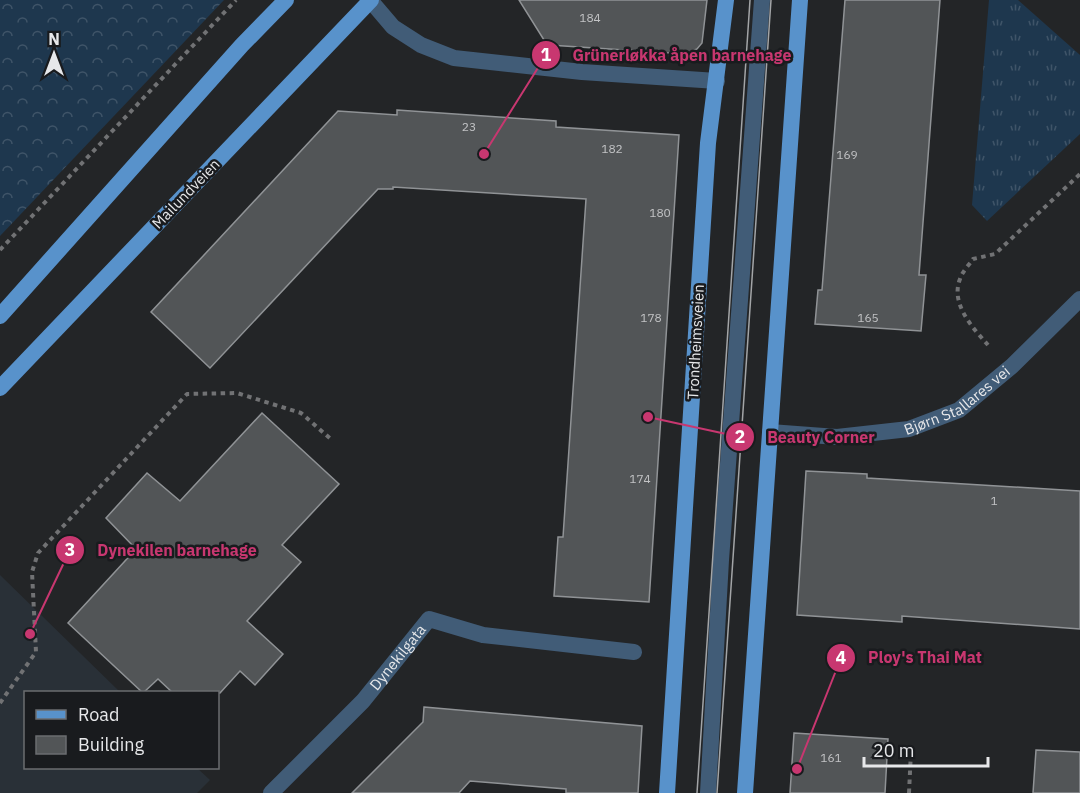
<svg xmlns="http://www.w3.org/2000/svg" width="1080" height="793" font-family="'IBM Plex Sans',sans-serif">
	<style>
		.built { fill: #293037 }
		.grass { fill: url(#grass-tufts) }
		.forest { fill: url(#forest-crowns) }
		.building { fill: #525557; stroke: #909396; stroke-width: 1.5 }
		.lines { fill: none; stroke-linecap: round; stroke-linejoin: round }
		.path { stroke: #717274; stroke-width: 4; stroke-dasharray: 4.5 4.5; stroke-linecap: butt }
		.service { stroke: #415c77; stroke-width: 16 }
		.minor { stroke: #415c77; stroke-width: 16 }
		.primary { stroke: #5892cb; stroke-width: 16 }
		.tram { stroke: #a3a5a7; stroke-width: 1.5 }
		.labels { text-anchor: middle; stroke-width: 5; stroke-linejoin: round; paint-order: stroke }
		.number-label { font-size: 12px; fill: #c2c3c5 }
		.street-label { font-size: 15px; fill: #e7e8ea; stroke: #191b1e }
		.leader { fill: none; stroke: #c83770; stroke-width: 2 }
		.callout-dot { fill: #c83770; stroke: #191b1e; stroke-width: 2 }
		.mark-label { font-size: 18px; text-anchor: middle; font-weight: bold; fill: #fff }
		.callout-label { font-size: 16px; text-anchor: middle; font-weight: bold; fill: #c83770; stroke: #191b1e; stroke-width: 5; stroke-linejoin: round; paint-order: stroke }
	</style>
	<defs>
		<pattern id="grass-tufts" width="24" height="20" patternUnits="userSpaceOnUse" patternTransform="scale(1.5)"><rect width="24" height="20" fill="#1e374e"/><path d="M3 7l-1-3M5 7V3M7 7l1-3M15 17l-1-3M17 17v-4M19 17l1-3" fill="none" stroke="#3f5468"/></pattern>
		<pattern id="forest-crowns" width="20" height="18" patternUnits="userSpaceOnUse" patternTransform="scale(1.5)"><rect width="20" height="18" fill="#1e374e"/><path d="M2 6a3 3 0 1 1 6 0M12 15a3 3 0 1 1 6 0" fill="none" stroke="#3f5468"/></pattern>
	</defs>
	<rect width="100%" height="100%" fill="#232527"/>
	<path class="built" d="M0,575L120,692H26V768H197L210,780L197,793H0Z"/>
	<path class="grass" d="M989,0H1018L1080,55V134L987,221L972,205Z"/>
	<path class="forest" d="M0,0H224L0,236Z"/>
	<path class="building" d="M519,0H707L702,43L697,49L685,54L549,45L544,40Z
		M845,0H940L919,275H926L921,331L815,324L818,290H822Z
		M397,110L556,121V127L679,135L649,602L554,596L558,537H563L586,199L393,187V189H378L210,368L151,312L338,111L397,115Z
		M262,413L339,484L282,545L301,562L247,621L283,654L255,685L240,671L220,693H173L158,679L143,693L68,623L136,549L106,518L147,473L180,501Z
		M806,471L867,474V478L1080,491V629L902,616V622L797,615Z
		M424,707L642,726L638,793H566V789L470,781L459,793H352L423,722Z
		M794,733L888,739L885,793H790Z
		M1036,750L1080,752V793H1033Z"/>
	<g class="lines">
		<path class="path" d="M0,250L236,0
			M988,345C973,328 950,304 960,279C962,272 969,265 973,259L995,254L1080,174
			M0,703L36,652L32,572L38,553L187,394L237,393L301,413L333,441
			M909,793L911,751"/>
		<path class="service" d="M708,793L721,560L762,0"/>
		<g class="minor">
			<path d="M370,0L393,27L421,45L454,58L582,72L717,81"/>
			<path id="s1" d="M770,432L837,437L909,429L959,410L1012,366L1080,299"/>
			<path id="s2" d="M271,793L363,701L429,619L483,635L634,652"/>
		</g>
		<path class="primary" d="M0,316L242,45L286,0
			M0,388L371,0
			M667,793L708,143L726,0
			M745,793L800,0"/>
		<path class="tram" d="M697,793L750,0
			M717,793L771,0"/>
	</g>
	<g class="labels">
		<g class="number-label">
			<text x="590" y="22">184</text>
			<text x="469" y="131">23</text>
			<text x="612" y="153">182</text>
			<text x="847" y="159">169</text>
			<text x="660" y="217">180</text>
			<text x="651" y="322">178</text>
			<text x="868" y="322">165</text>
			<text x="640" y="483">174</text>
			<text x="994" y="505">1</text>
			<text x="831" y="762">161</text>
		</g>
		<g class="street-label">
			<text transform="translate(186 194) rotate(-46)" y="5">Mailundveien</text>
			<text transform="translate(696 342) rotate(-87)" y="5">Trondheimsveien</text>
			<text dy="5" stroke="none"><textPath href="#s1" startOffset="196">Bjørn Stallares vei</textPath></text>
			<text dy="5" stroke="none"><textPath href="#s2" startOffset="186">Dynekilgata</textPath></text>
		</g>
	</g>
	<path class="leader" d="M484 154L546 55M648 417L740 437M30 634L70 550M797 769L841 658"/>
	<g class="callout-dot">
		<circle cx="484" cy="154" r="6"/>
		<circle cx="648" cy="417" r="6"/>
		<circle cx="30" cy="634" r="6"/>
		<circle cx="797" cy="769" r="6"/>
		<circle cx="546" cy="55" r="15"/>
		<circle cx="740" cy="437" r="15"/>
		<circle cx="70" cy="550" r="15"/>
		<circle cx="841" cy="658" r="15"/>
	</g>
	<g class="mark-label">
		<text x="546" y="61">1</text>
		<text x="740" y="443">2</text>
		<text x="70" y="556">3</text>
		<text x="841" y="664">4</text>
	</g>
	<g class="callout-label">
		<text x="682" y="61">Grünerløkka åpen barnehage</text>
		<text x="821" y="443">Beauty Corner</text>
		<text x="177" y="556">Dynekilen barnehage</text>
		<text x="925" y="663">Ploy's Thai Mat</text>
	</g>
	<rect x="24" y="691" width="195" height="78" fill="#191b1e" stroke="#6b6d70" stroke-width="1.5"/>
	<rect x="36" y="710" width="30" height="9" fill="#5892cb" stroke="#6b6d70" stroke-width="1.5"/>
	<text x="78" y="721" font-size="18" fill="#e7e8ea">Road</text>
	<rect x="36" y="736" width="30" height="18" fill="#525557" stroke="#6b6d70" stroke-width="1.5"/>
	<text x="78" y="751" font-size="18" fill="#e7e8ea">Building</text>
	<g transform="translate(54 54)" stroke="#191b1e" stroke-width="4.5" paint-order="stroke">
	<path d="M0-4.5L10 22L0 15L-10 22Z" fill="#e7e8ea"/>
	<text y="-9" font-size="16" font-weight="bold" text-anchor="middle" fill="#e7e8ea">N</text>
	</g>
	<path d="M864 757v9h124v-9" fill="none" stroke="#e7e8ea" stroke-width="3"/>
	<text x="873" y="757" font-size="18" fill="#e7e8ea" stroke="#191b1e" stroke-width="4.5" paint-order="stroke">20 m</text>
</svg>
